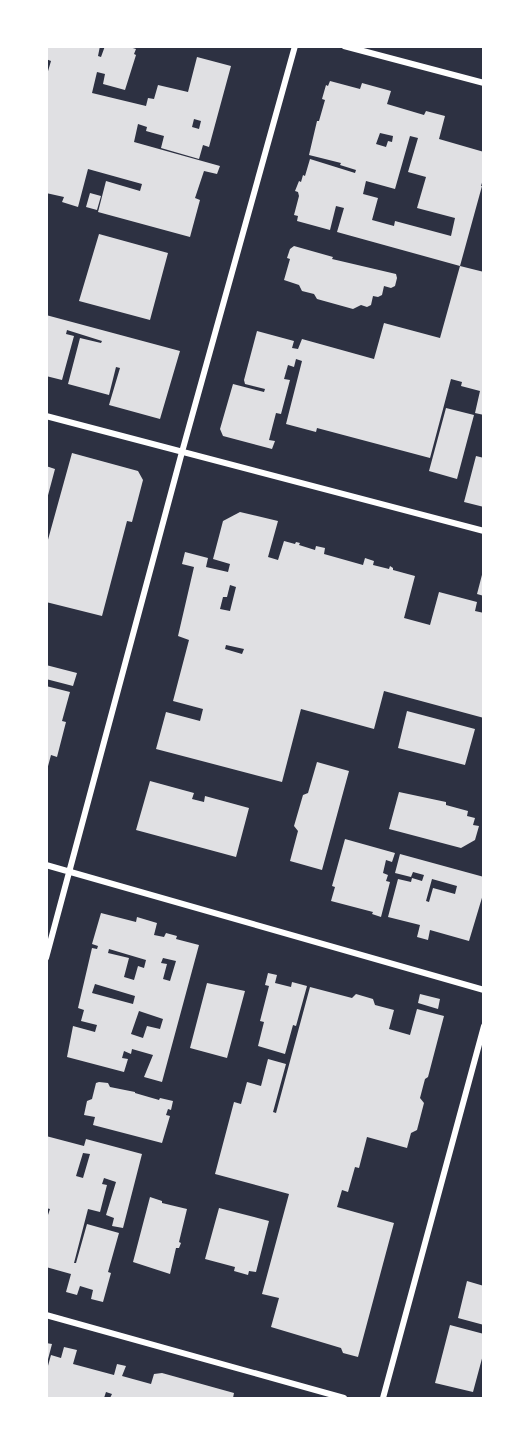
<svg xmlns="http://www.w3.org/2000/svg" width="530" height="1445" font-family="'Zilla Slab',serif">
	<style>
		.building { fill: #e0e0e3; fill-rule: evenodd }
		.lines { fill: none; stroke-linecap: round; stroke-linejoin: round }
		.minor { stroke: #fff; stroke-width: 6 }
	</style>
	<rect width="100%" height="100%" fill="#2d3142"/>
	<path class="building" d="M46,46H100L98,56L101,57L105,46H126L136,49L134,54L136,55L125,90L103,84L105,74L97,72L92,93L146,106L148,98L154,99L158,85L188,92L197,57L231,66L209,147L203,145L199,159L161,148L164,136L146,131L147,127L138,124L134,142L220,166L217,174L204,171L195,198L200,200L190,237L98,212L106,181L140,191L142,184L88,169L78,207L62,202L64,197L46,193V78L51,61L46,59ZM194,119L201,121L199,129L192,127Z
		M330,81L360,89L362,83L391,91L387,104L424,115L426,111L445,116L439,139L484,152V176L481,186H482L460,266L337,232L344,208L336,206L330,230L297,221L298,216L294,215L299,196L298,192L295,191L299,181L301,182L303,175L305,176L310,159L355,173L356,170L340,165L341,163L309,155L317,121H319L325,100L322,99L326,85L328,86ZM380,133L393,136L392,142L388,141L386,147L376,144ZM410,136L418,138L408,172L426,177L417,208L455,218L451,236L395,221L394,226L372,220L378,198L363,194L366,181L395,189Z
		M90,193L101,196L97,210L86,207Z
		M99,234L168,253L150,320L79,301Z
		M294,246L333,257L332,259L396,274L397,278L395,286L391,288L384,286L382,295L378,297L373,296L371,305L367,307L361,305L353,309L317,299L314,294L302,291L299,285L284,280L290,259L287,258L290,249Z
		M460,266L484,272V415L475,413L480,391L461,386L462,382L451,379L430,458L317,428L316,432L286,424L302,361L296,359L294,367L288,365L284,379L290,380L281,414L276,413L269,440L275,441L272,449L223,436L220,429L233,384L264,392L265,389L245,384L244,380L257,331L294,341L292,348L298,349L302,339L374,359L384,323L440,338Z
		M46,315L180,351L160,419L109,405L120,368L116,367L109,395L68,384L80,338L101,343L102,341L67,330L66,334L74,336L62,380L46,376Z
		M446,408L474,415L457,479L429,471Z
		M72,453L138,471L143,480L132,522L127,521L102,616L46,602V547Z
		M476,456L484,458V507L464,502Z
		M46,466L55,469L47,499H46Z
		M240,512L278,521L268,557L278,560L284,541L295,544L296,542L300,543L299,545L315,550L316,546L325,548L324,554L363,565L365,558L374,561L373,565L389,569L390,566L393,568V570L415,576L404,618L430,625L439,592L477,602L475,611L484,613V718L384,691L374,729L301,709L282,782L156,749L166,712L200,721L203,709L173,701L189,640L178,636L194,567L182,564L185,552L208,558L206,567L228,572L230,564L213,559L223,521ZM230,585L236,587L230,611L220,609L223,597H227ZM226,645L244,649L242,654L225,649Z
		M483,571H484V596L477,594Z
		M46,665L77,673L73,686L46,679Z
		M46,686L70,692L62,721L66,722L57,757L51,755L47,770Z
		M407,711L475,729L465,765L398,748Z
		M317,762L349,771L322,870L290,861L298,831L294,826L303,795L308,793Z
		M150,781L194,793L192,799L204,802L205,796L249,808L236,857L136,830Z
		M399,792L446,802V805L468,811L467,816L475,818L473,825L479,826L475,840L461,848L389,829Z
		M345,839L395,853L392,862L386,860L383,873L388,875L386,881L390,882L381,917L372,914L373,912L331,901L335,887L332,886Z
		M400,854L484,877V891L469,941L430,930L428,940L417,937L420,925L388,917L398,879L411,882L412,878L422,881L424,875L413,872L411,877L395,873ZM432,879L457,886L455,894L433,888L429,902L426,901Z
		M101,913L136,922L137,917L157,923L154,935L164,937L166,933L177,936L176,939L199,945L162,1082L144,1077L153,1055L132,1049L131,1054L124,1051L122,1058L128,1059L124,1072L67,1057L73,1026L95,1032L97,1025L81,1021L84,1010L78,1008L92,948L97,949L98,946L92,944ZM109,949L146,960L144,968L138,966L134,980L124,977L129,958L108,953ZM163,958L176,961L170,981L163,979L167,964L161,963ZM95,984L135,996L133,1004L92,993ZM139,1011L163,1019L160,1029L147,1026L143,1038L131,1034Z
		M268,973L277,975L275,983L291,987L292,982L307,986L296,1026L293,1025L285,1054L258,1046L264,1022L260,1021L269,986L265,985Z
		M207,983L245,991L227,1058L190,1048Z
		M310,987L352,998L356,994L373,999L375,1005L394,1010L389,1029L410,1035L417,1009L444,1016L428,1077L425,1079L420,1098L424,1103L417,1130L411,1133L407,1148L367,1137L359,1168L355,1167L348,1192L342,1190L337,1207L394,1223L358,1357L343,1353L341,1348L271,1327L279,1298L262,1294L289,1194L215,1174L234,1102L241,1104L247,1082L261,1086L268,1059L286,1064L273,1112L276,1113Z
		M420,994L440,999L438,1009L418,1003Z
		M99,1082L108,1083L110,1087L135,1092V1093L159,1100L160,1098L173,1101L171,1110L168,1109L166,1115L170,1116L162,1143L93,1125L95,1117L84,1115L87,1101L92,1099L96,1083Z
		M46,1136L84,1146L86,1139L142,1154L123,1228L112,1226L114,1218L106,1215L116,1182L104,1178L102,1184L107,1185L100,1212L88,1209L74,1263H76L87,1224L119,1233L108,1272L111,1273L103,1302L91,1299L93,1290L80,1286L77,1295L66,1292L71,1274L46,1267V1221L50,1209L46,1208L48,1200H46ZM83,1153L90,1154L83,1178L76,1176Z
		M150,1197L162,1201V1203L187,1209L179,1242L181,1243L179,1248H176L170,1274L133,1262Z
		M219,1208L269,1221L256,1272L249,1271L248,1275L234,1271L235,1267L205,1259Z
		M467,1281L484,1286V1325L458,1318Z
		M450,1325L484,1334V1351L473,1392L435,1383Z
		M46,1343L52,1344L47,1363H46Z
		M64,1347L77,1350L73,1364L114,1375L117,1364L126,1366L122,1376L151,1384L154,1374L162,1373L234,1393L233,1398H110L112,1394L106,1392L104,1398H46V1373L51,1355L61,1358Z"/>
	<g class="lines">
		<path class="minor" d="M344,46L484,83
			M46,416L484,531
			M46,865L484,990
			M46,958L182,452L295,46
			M46,1315L344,1398
			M383,1398L484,1026"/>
	</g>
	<rect width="530" height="1445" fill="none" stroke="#ffffff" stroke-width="96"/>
</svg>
